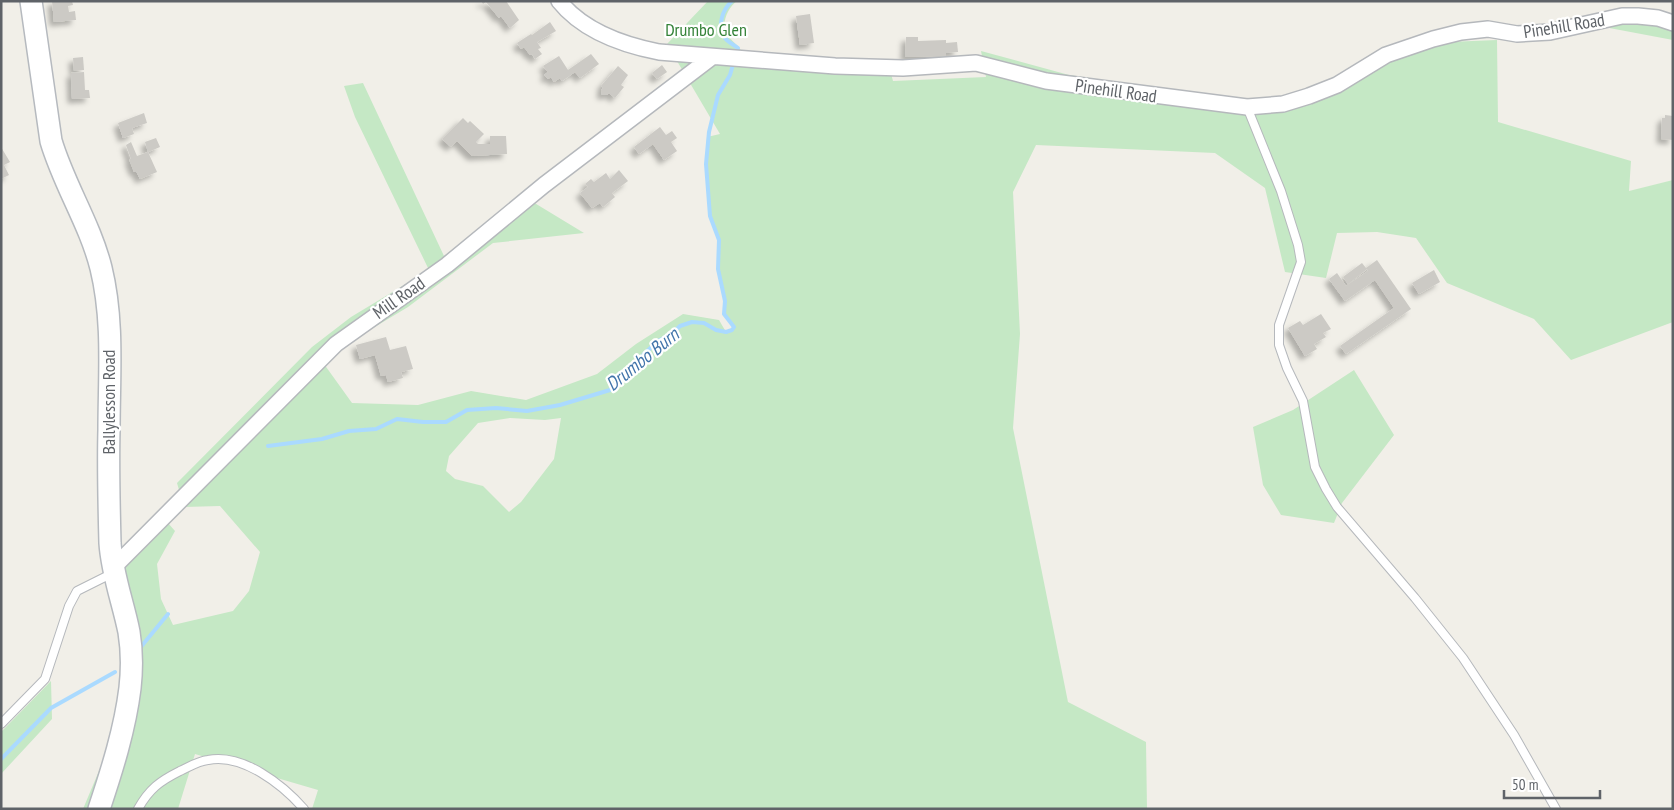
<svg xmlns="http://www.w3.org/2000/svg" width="1674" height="810" font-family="'PT Sans Narrow',sans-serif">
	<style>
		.green { fill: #c5e8c5; fill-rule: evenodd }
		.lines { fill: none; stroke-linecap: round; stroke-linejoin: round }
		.stream { stroke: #aadaff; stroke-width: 4 }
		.building { fill: #cccac5; filter: url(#shadow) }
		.lane-casing { stroke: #b5b8bc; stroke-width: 10 }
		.street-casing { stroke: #b5b8bc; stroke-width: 18 }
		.secondary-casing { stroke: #b6babf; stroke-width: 24 }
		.lane { stroke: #fff; stroke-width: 8 }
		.street { stroke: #fff; stroke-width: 15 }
		.secondary { stroke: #fff; stroke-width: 21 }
		.labels { text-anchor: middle; stroke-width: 4.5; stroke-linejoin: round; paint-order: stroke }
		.street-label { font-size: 18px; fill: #5f6368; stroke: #fff }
		.park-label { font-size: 18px; fill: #348238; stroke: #fff }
		.water-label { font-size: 19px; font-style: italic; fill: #4174aa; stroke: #fff }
	</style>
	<defs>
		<filter id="shadow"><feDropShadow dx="-4.5" dy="4.5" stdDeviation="2.5" flood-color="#0004"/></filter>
	</defs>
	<rect width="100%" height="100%" fill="#f1efe8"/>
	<path class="green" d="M708,1H737C727,8 719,27 729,37C734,43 738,45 742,52L888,63L893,81L986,77L981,51L1069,75L1245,101L1280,99L1386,60L1448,42L1497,40L1498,122L1631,161L1629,191L1673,180V322L1571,360L1534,319L1447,283L1416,238L1377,232L1337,233L1326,278L1285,272L1265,188L1215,153L1036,145L1013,192L1020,334L1013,428L1068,702L1146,742L1147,809H312L318,790L195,754L178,809H83L104,759L120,693L123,567L168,523L175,531L157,564L161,599L173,625L233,611L249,591L260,552L220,506L184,507L177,483L312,347L351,317L429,270L355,117L344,86L363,83L444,256L523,196L584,233L493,243L408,307L343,346L324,364L352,403L418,405L471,391L526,400L597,374L636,344L683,314L719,320L726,332L732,330L734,327L724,314L725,301L718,269L719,240L710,216L706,164L707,137L720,134L667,44ZM510,418L545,420L561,418L554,459L521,502L509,512L483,486L455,479L446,471L449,456L478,423Z
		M1639,20L1673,30V40L1604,27Z
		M1354,370L1394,435L1342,503L1334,523L1281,515L1263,485L1253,427L1293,410Z
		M51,681L52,719L1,774V732Z"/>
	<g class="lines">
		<path class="stream" d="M732,1C722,10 717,26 725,38C728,42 734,45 738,48L736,54
			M268,446L322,439L349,431L376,429L397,419L423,422H446L467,410L496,408L527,411L560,405L610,390L625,377L644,354L658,341L672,334L680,326L692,322L704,323L716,330L726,332L732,330L734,327L724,314L725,301L718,269L719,240L710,216L706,164L709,132L718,95L730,75L734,61
			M140,648L168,614
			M1,759L51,708L115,672"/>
	</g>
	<path class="building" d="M52,1H72L73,5L68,6L69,12L75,11L76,20L54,22Z
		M481,1H506L519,20L510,28L501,16L499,18L486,2L483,4Z
		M810,14L814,43L800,45L796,16Z
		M550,22L556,31L537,42L541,48L538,49L542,54L535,59L532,54L530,55L524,47L521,49L517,43L531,34L532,35Z
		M906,37H918V41L946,40V43L957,42L958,52L946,53V56L905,57Z
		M591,54L599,64L580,78L575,72L562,81L560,78L554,82L551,77L548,79L544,75L548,72L543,66L559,56L568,70Z
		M83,57L84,70L74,71L73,58Z
		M662,65L667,72L657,79L652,73Z
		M618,66L628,75L621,85L624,87L615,98L609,93L607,95H602L601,90L603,88L601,86Z
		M84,72L85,90H89L90,98L72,99L71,73Z
		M144,113L147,123L132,128L134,134L123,138L118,123Z
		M1665,115L1673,116V140L1661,139L1662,118H1665Z
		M463,118L468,123L470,121L484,134L476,142L478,144H490V136H506L507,154L472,156L457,141L451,147L442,139Z
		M660,127L666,135L672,131L677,138L671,142L677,151L664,160L653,144L639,154L634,147Z
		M156,138L160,147L148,152L145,142Z
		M131,142L137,156L148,152L157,172L140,179L136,171L134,172L129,159H131L126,145Z
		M1,147L10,162L4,165L9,175L1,179Z
		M619,170L628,181L612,193L615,197L603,207L600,203L592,208L580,193L588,187L585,184L591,179L594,182L606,173L610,179Z
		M1377,260L1411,309L1346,354L1340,346L1394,308L1375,280L1345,301L1329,279L1337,273L1346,286L1368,271L1367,269L1348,284L1343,277L1362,263L1366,268Z
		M1434,270L1440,282L1419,294L1412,283Z
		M1321,314L1331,329L1323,333L1326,337L1314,344L1317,349L1305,356L1288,328L1300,321L1303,325Z
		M386,337L390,350L406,346L413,369L401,372L403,378L388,382L386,375L381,376L375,355L360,359L356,345Z"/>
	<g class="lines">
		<g class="lane-casing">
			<path id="lane" d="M1247,107L1281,191L1298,245L1301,262L1279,325V345L1287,368L1303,401L1315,467L1326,489L1337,507L1415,598L1463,658L1514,735L1556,809
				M1,724L45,679L69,606L77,591L113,573
				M138,809C149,789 160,781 180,771C189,767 198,761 208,760C243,753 283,785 304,809"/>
		</g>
		<g class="street-casing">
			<path id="street" d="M559,1C583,31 623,45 659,52L835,66L903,68L976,63L1046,81L1247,107L1283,104L1309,96L1337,85L1386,55L1433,39L1461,32L1488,29L1517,34L1550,32L1622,16H1638L1658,18L1673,23
				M112,569L336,344L447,265L544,185L712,57"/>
		</g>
		<g class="secondary-casing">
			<path id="secondary" d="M31,1L51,141C64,185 90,224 101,268C114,321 109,376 109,430C108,467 109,506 110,543C112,574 123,602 129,632C132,650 132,670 130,688C125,729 112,770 99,809"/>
		</g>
		<use href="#lane" class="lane"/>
		<use href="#street" class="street"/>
		<use href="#secondary" class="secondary"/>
	</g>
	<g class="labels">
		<g class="street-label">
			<text transform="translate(1564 26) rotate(-9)" y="6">Pinehill Road</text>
			<text transform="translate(1116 91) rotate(8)" y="6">Pinehill Road</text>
			<text transform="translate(399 298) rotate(-35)" y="6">Mill Road</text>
			<text transform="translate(109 402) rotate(-90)" y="6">Ballylesson Road</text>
		</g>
		<g class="park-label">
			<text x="706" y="36">Drumbo Glen</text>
		</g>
		<g class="water-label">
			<text transform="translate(642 359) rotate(-39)" y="7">Drumbo Burn</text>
		</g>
	</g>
	<rect width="1674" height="810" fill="none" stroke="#5f6368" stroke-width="5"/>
	<path d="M1504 790v8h96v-8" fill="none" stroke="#5f6368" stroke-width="2.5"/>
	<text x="1512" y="790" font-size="15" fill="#5f6368" stroke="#ffffff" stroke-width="4" paint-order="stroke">50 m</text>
</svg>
